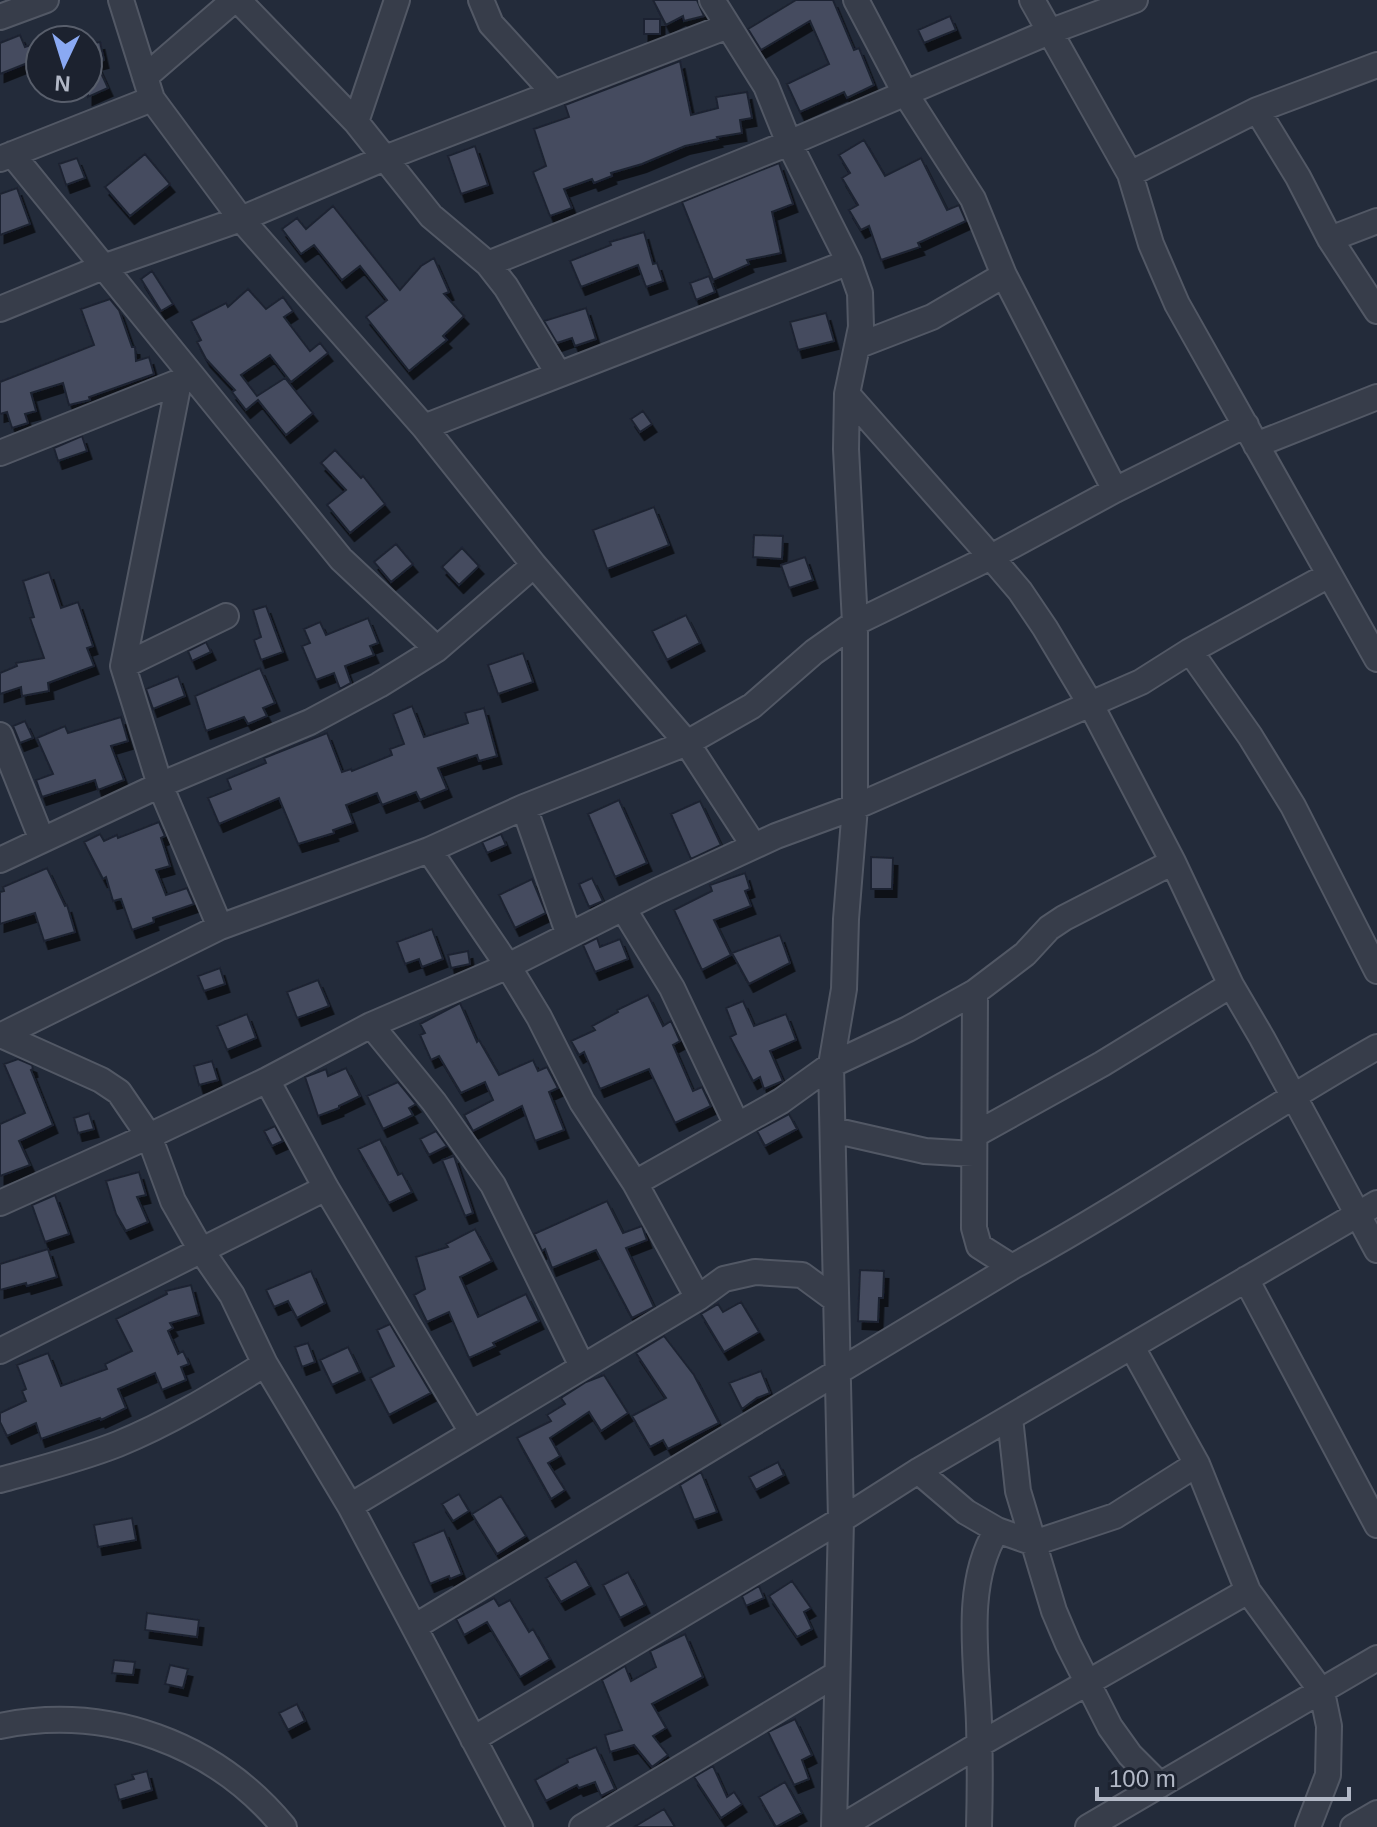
<svg xmlns="http://www.w3.org/2000/svg" width="1377" height="1827" font-family="Arial,sans-serif">
	<style>
		.building { fill: #444c5e; stroke: #1e2431; stroke-width: 2; filter: url(#shadow) }
		.lines { fill: none; stroke-linecap: round; stroke-linejoin: round }
		.minor-casing { stroke: #525865; stroke-width: 28 }
		.minor { stroke: #373d4a; stroke-width: 24 }
	</style>
	<defs>
		<filter id="shadow"><feDropShadow dx="4.5" dy="8" stdDeviation="0" flood-color="#0009"/></filter>
	</defs>
	<rect width="100%" height="100%" fill="#232b3a"/>
	<path class="building" d="M653,0H697L704,16L684,21L683,16L666,25Z
		M796,0H833L854,50L859,48L874,85L847,98L844,92L800,112L787,84L829,64L810,21L761,50L748,29Z
		M950,16L956,30L924,43L918,30Z
		M644,19H660V34H644Z
		M20,35L25,47L40,42V58L0,74V43Z
		M100,42L104,60L96,62L108,88L88,97V44Z
		M680,61L691,115L718,108L716,97L747,92L752,118L740,120L742,133L717,137L718,139L685,146L642,164L611,173L612,176L594,183L592,179L564,189L572,208L550,216L533,172L546,166L534,129L569,117L565,105Z
		M864,140L885,176L921,158L947,210L959,205L966,221L918,243L920,247L881,260L869,226L861,230L849,210L858,205L842,178L850,173L839,155Z
		M475,146L488,185L461,194L448,156Z
		M145,154L170,184L130,216L105,187Z
		M77,158L85,178L66,185L59,164Z
		M779,163L793,204L772,212L781,253L747,260L749,264L713,280L682,202Z
		M17,188L30,224L0,235V194Z
		M333,206L400,290L421,266L434,258L449,292L444,294L464,316L443,336L447,340L409,371L366,317L387,300L360,266L342,280L314,245L301,254L282,229L297,218L306,229Z
		M644,232L653,264L657,263L663,281L646,287L638,265L581,287L570,261L611,245L610,242Z
		M152,271L173,304L161,311L141,279Z
		M709,276L715,292L696,300L690,283Z
		M248,289L266,309L283,297L293,311L284,317L310,351L320,343L328,353L291,382L270,355L241,375L257,396L285,378L313,413L286,435L258,400L246,410L232,392L235,390L206,359L197,342L201,340L191,321L226,303L228,307Z
		M110,299L119,310L132,347H135L136,361L149,357L154,374L89,397L90,400L69,405L63,383L31,393L36,411L25,414L28,423L12,428L7,412L0,414V382L94,345L81,309Z
		M586,308L596,339L575,346L572,338L557,343L544,321Z
		M826,313L834,341L798,350L790,322Z
		M643,411L652,424L640,432L631,419Z
		M82,436L87,451L58,461L54,448Z
		M335,450L361,478L363,476L385,504L350,533L327,505L346,490L321,463Z
		M654,507L669,545L607,569L593,530Z
		M754,535L783,536L782,559L753,557Z
		M396,544L413,564L391,582L374,562Z
		M462,548L479,566L459,585L442,567Z
		M805,557L813,580L789,588L781,565Z
		M49,572L61,608L78,602L93,646L87,648L94,666L48,683L49,691L22,696L21,687L0,694V673L17,666L16,663L44,658L30,618L34,617L23,581Z
		M266,606L283,652L261,660L254,640L261,637L253,610Z
		M686,615L700,643L667,660L652,631Z
		M368,618L378,643L370,646L374,655L345,666L351,683L340,689L334,673L316,680L302,646L310,643L304,629L320,622L326,635Z
		M206,642L211,652L192,661L188,651Z
		M523,653L533,682L498,694L488,665Z
		M260,668L275,703L263,708L267,716L248,724L244,717L206,731L195,696Z
		M178,676L185,696L153,709L146,689Z
		M412,706L424,737L468,723L465,713L484,708L497,756L479,761L477,755L438,768L447,789L420,800L416,792L382,805L377,793L346,805L353,823L333,830L334,833L298,844L279,798L219,824L208,798L231,789L227,779L266,763L264,758L327,733L342,772L351,769L352,771L392,755L390,749L404,744L393,714Z
		M121,717L128,741L111,746L124,780L98,790L95,780L42,797L36,780L53,774L37,738L65,726L68,733Z
		M25,721L33,738L20,743L13,726Z
		M619,800L647,863L615,877L588,814Z
		M700,801L721,845L691,859L671,814Z
		M159,822L165,836L161,838L170,866L156,870L166,895L187,888L194,904L153,918L154,922L132,930L121,899L113,901L106,877L103,879L84,842L100,834L104,841L117,835L118,838Z
		M501,834L506,845L487,853L482,842Z
		M871,857L893,858L892,889H871Z
		M47,868L65,906L67,905L75,932L44,941L35,913L0,924V892L4,891L3,887Z
		M745,873L750,889L745,891L751,906L714,920L731,955L702,970L674,910L712,891L710,885Z
		M592,878L603,901L589,907L579,884Z
		M532,879L546,913L515,928L499,895Z
		M432,929L443,959L422,967L419,959L405,964L397,942Z
		M780,935L790,963L749,984L732,953Z
		M597,938L600,947L620,939L628,959L595,972L583,945Z
		M468,951L470,964L451,968L448,955Z
		M220,968L225,984L204,991L198,976Z
		M318,980L329,1006L297,1018L287,992Z
		M648,995L663,1026L671,1021L680,1041L673,1045L693,1091L702,1087L711,1106L675,1123L649,1069L600,1089L584,1052L579,1055L571,1041L595,1030L592,1026L618,1012L617,1010Z
		M743,1001L754,1026L786,1014L796,1040L770,1051L783,1081L764,1089L760,1077L753,1081L730,1037L736,1034L726,1008Z
		M460,1003L477,1042L479,1040L499,1075L533,1060L538,1071L547,1067L558,1088L549,1092L564,1130L535,1141L522,1106L473,1131L464,1115L493,1100L485,1082L461,1093L439,1056L431,1060L420,1035L425,1033L420,1024Z
		M247,1014L256,1038L227,1050L217,1026Z
		M18,1059L32,1065L33,1069L31,1070L53,1125L19,1141L30,1165L0,1176V1124L25,1113L4,1064Z
		M212,1061L218,1080L199,1085L194,1066Z
		M346,1068L360,1096L339,1106V1108L318,1116L305,1077L326,1069L328,1076Z
		M398,1082L416,1104L409,1108L413,1115L383,1129L367,1096Z
		M89,1113L94,1129L78,1133L74,1118Z
		M789,1114L797,1129L765,1146L757,1131Z
		M275,1126L283,1141L272,1146L264,1131Z
		M436,1131L447,1146L429,1155L420,1139Z
		M380,1139L398,1175L402,1173L412,1192L389,1203L358,1149Z
		M454,1156L473,1213L465,1216L442,1160Z
		M139,1172L146,1195L137,1197L148,1222L126,1231L116,1214L106,1181Z
		M55,1195L69,1234L45,1242L32,1205Z
		M607,1201L623,1233L642,1226L647,1240L626,1248L654,1307L632,1318L596,1250L552,1268L545,1249L542,1251L534,1234Z
		M475,1229L492,1261L460,1277L478,1317L526,1294L539,1321L493,1343L495,1346L469,1358L449,1312L427,1322L414,1295L425,1289L416,1257L448,1247L446,1244Z
		M48,1249L57,1277L27,1286L26,1283L0,1290V1264Z
		M860,1270L884,1271L883,1298H879L878,1322L858,1321Z
		M311,1271L325,1303L297,1318L288,1301L274,1307L266,1290Z
		M191,1285L199,1315L170,1323L173,1328L168,1331L178,1354L183,1351L189,1364L181,1367L186,1380L162,1390L155,1373L118,1389L126,1408L101,1420L100,1418L41,1439L36,1423L7,1436L0,1422V1413L26,1401L22,1391L26,1389L17,1365L48,1353L61,1386L107,1369L105,1364L132,1351L116,1319L167,1294L166,1291Z
		M741,1302L759,1332L724,1352L701,1314L718,1304L723,1312Z
		M390,1324L431,1393L389,1415L370,1378L394,1366L377,1330Z
		M664,1336L694,1375L719,1423L668,1449L663,1440L650,1447L632,1416L666,1398L636,1353Z
		M308,1343L315,1362L302,1367L295,1347Z
		M348,1347L360,1372L332,1385L320,1360Z
		M761,1371L770,1393L757,1398L742,1409L729,1383Z
		M604,1375L628,1413L601,1431L589,1412L550,1438L560,1456L548,1463L565,1490L551,1499L517,1438L551,1421L547,1415L565,1404L561,1398L586,1382Z
		M778,1462L784,1475L756,1490L749,1477Z
		M701,1472L717,1512L694,1520L680,1485Z
		M459,1494L469,1511L453,1521L442,1504Z
		M501,1496L526,1536L497,1554L472,1514Z
		M132,1518L136,1540L98,1547L94,1525Z
		M444,1530L462,1574L450,1579L449,1576L430,1584L413,1543Z
		M576,1561L590,1586L561,1602L546,1578Z
		M628,1572L645,1605L620,1618L603,1585Z
		M792,1581L811,1608L804,1612L812,1629L797,1637L769,1596Z
		M759,1586L764,1598L746,1606L742,1596Z
		M494,1598L499,1606L510,1600L529,1632L533,1629L550,1659L520,1677L487,1622L464,1635L456,1619Z
		M147,1613L199,1620L197,1637L145,1630Z
		M685,1634L703,1677L652,1704L666,1728L653,1736L668,1755L652,1767L634,1745L610,1752L605,1735L622,1730L602,1680L625,1666L631,1681L656,1667L650,1651Z
		M114,1660L135,1662L133,1675L112,1673Z
		M170,1665L188,1669L183,1688L165,1684Z
		M297,1704L305,1721L288,1730L279,1713Z
		M795,1719L812,1755L802,1760L809,1779L794,1785L768,1732Z
		M596,1747L615,1789L601,1796L595,1782L579,1788L577,1785L546,1801L535,1780L568,1762L567,1759Z
		M713,1766L727,1797L734,1792L742,1804L721,1818L694,1777Z
		M147,1771L152,1790L119,1800L115,1785L134,1779L132,1775Z
		M785,1782L802,1813L776,1827L759,1797Z
		M664,1809L675,1827H634Z"/>
	<g class="lines">
		<g class="minor-casing">
			<path id="minor" d="M121,0L152,99L241,219L424,427L534,565L687,743L754,846
				M238,0L356,122L431,216L488,264L506,287L558,373
				M481,0L491,24L554,93
				M712,0L766,86L789,143L849,262L860,293L861,327L847,394L846,449L855,623V807L846,919L844,989L831,1065L841,1520L834,1827
				M856,0L905,93L973,199L1004,275L1115,490
				M1032,0L1130,174L1151,244L1177,304L1377,659
				M0,17L46,0
				M145,77L234,0
				M1257,110L1298,177L1330,239L1377,311
				M356,122L397,0
				M12,154L341,559L437,649
				M0,159L152,99
				M1130,174L1257,110L1377,65
				M1330,239L1377,221
				M488,264L789,143L1049,32L1135,0
				M0,309L103,267L241,219L385,158L728,26
				M857,346L932,317L1004,275
				M179,382L123,666L160,785L220,927
				M847,394L991,557L1020,591L1045,628L1091,705L1173,862L1231,985L1262,1038L1377,1250
				M424,427L849,262
				M1256,445L1377,397
				M0,453L191,377
				M1190,651L1250,736L1293,806L1377,971
				M123,666L226,616
				M0,735L42,840
				M524,807L569,935
				M429,850L508,966L539,1017L582,1102L635,1183L698,1298
				M0,860L160,785L310,722L379,685L437,649L534,565
				M623,908L672,988L737,1125
				M975,992L974,1228L979,1246L1012,1267
				M371,1025L434,1102L493,1185L582,1366
				M1,1035L101,1080L119,1092L149,1136L173,1201L201,1250L232,1295L265,1364L350,1506L520,1827
				M0,1036L220,927L429,850L524,807L687,743L752,706L814,652L855,623L991,557L1115,490L1246,425
				M267,1080L326,1188L472,1432
				M833,1130L925,1151L974,1154
				M976,1134L1102,1064L1231,985
				M635,1183L781,1101L831,1065L908,1029L975,992L1025,954L1049,928L1064,918L1173,862
				M0,1203L149,1136L267,1080L371,1025L508,966L657,891L776,836L855,807L1141,682L1190,651L1329,575
				M1246,1279L1377,1525
				M1132,1347L1197,1464L1248,1591L1322,1692L1329,1726L1328,1775L1308,1827
				M0,1351L326,1188
				M1010,1418L1018,1491L1054,1611L1068,1644L1110,1727L1130,1755L1160,1785
				M918,1471L966,1512L997,1530L1034,1543L1115,1516L1197,1464
				M0,1480C40,1469 80,1459 118,1444C170,1423 218,1393 265,1364
				M350,1506L698,1298L724,1279L755,1272L802,1275L836,1300
				M414,1627L1012,1267C1137,1199 1253,1117 1377,1047
				M0,1726C107,1704 215,1743 284,1827
				M473,1739L841,1520L918,1471L1377,1203
				M582,1827L835,1675
				M841,1827L980,1744L1248,1591
				M979,1827C980,1792 980,1757 979,1723C977,1661 963,1584 997,1530
				M1088,1827L1377,1658
				M1353,1827L1377,1813"/>
		</g>
		<use href="#minor" class="minor"/>
	</g>
	<g transform="translate(64 64) rotate(184)"><circle r="38" fill="#1c222f" stroke="#585e6b" stroke-width="2"/>
	<path d="M0-6L14 30L0 20L-14 30Z" fill="#8aa9f3"/>
	<text y="-12" font-size="22" font-weight="bold" text-anchor="middle" fill="#b2b8c6">N</text>
	</g>
	<path d="M1097 1787v12h252v-12" fill="none" stroke="#b2b8c6" stroke-width="4"/>
	<text x="1109" y="1787" font-size="24" fill="#b2b8c6" stroke="#1c222f" stroke-width="6" paint-order="stroke">100 m</text>
</svg>
